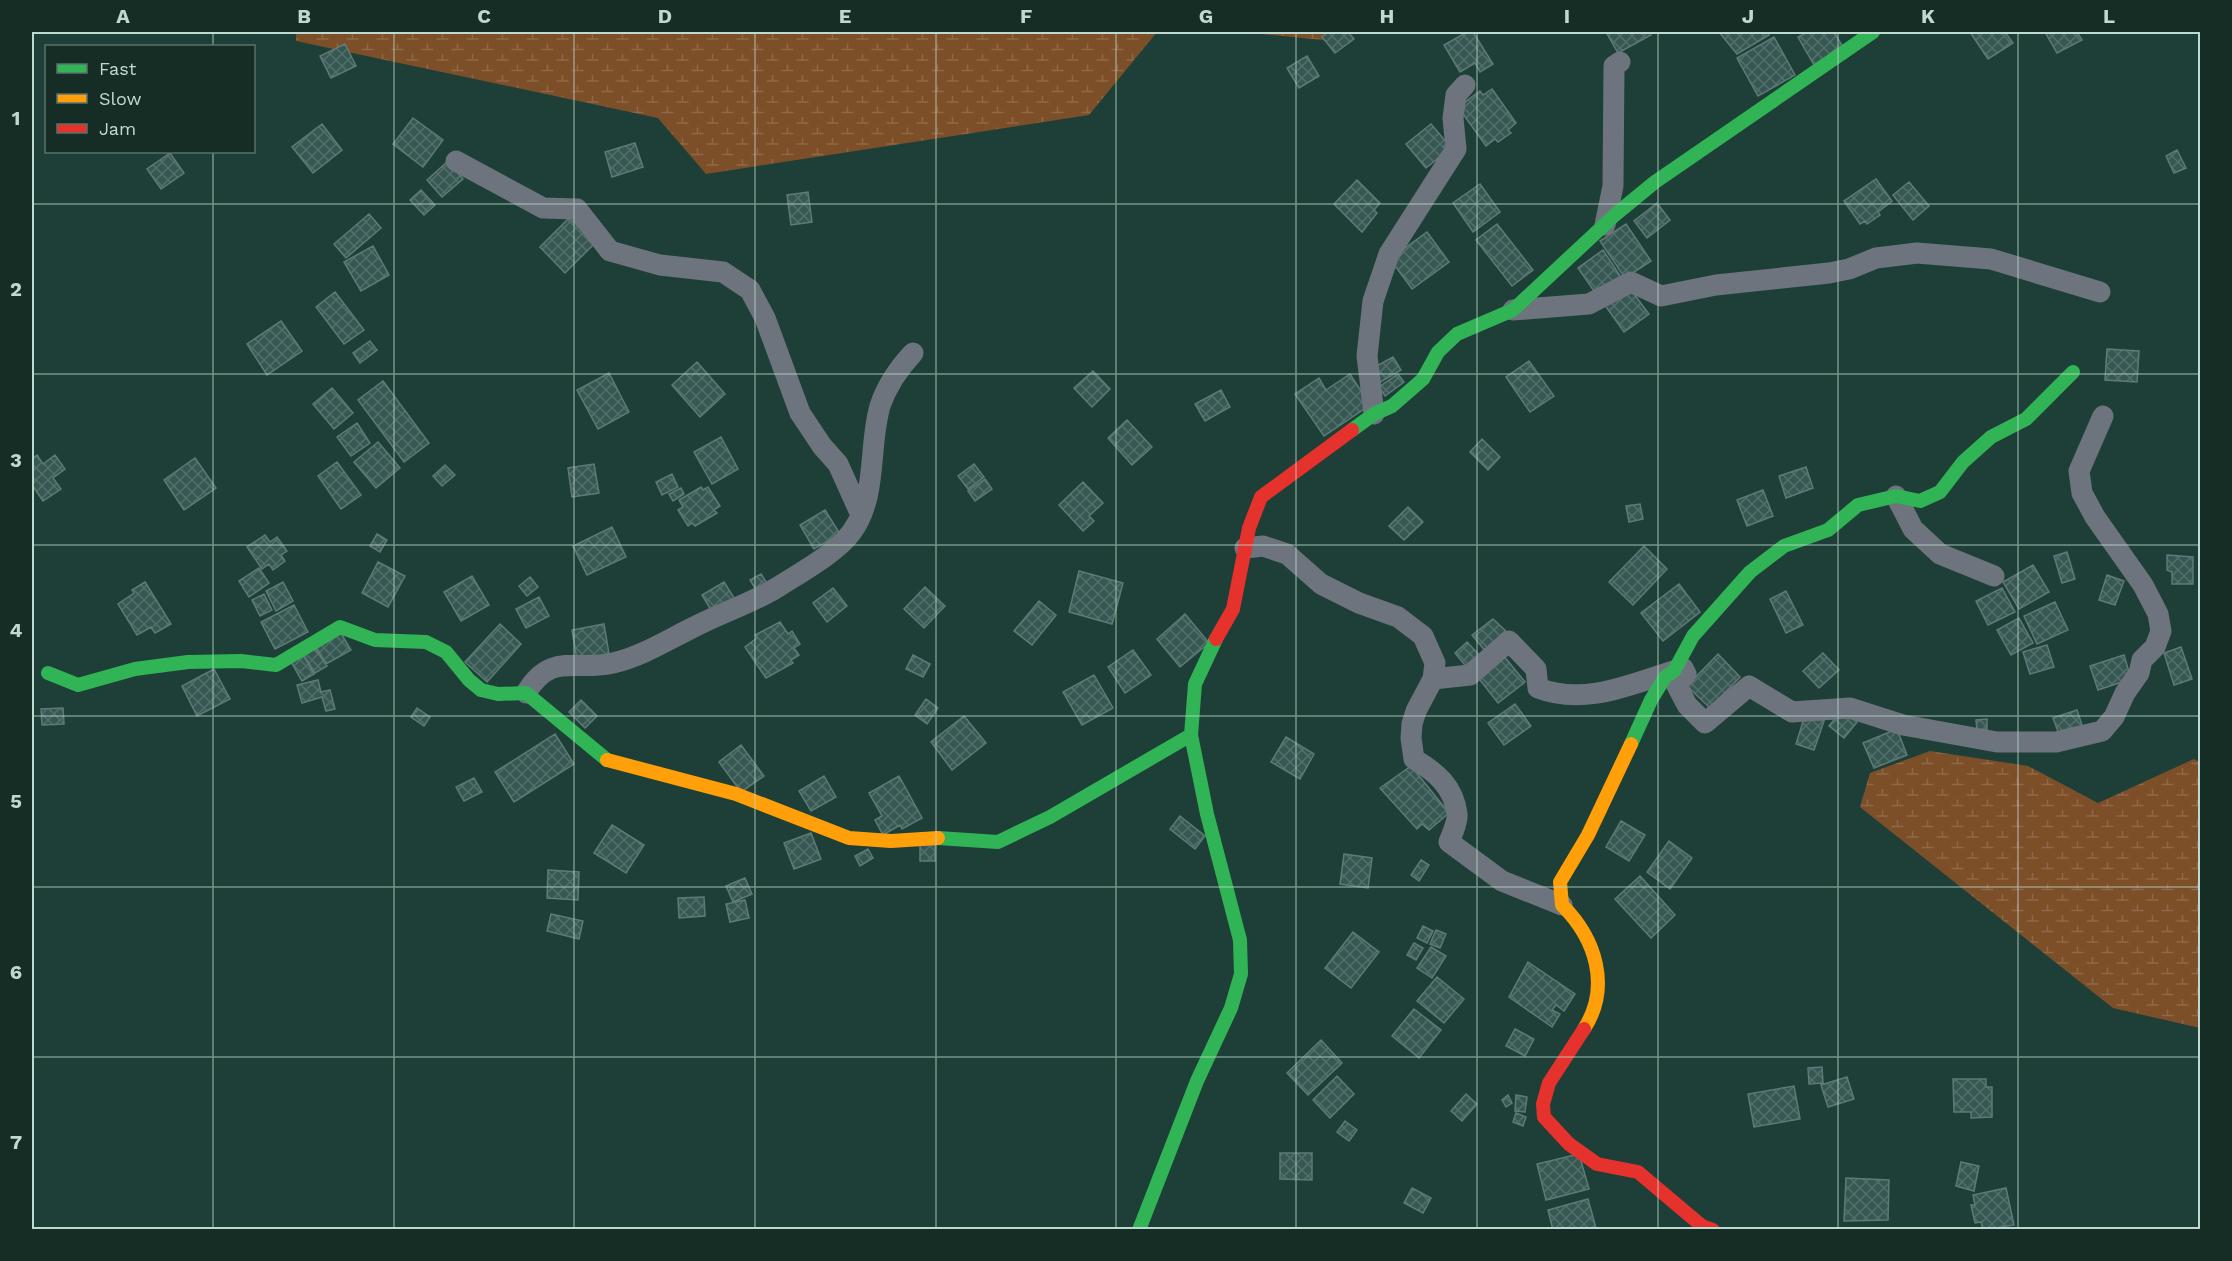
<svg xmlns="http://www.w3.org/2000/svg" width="2232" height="1261" font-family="'Work Sans',sans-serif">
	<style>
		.wetland { fill: url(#wetland-marsh) }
		.building { fill: url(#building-cross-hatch); stroke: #5f7a76; stroke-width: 1.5 }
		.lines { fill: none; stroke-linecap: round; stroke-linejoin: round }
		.street { stroke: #6d747d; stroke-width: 21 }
		.fast { stroke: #30b455; stroke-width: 14 }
		.slow { stroke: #ff9f0a; stroke-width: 14 }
		.jam { stroke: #e5322d; stroke-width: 14 }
		.grid { fill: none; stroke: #bedad0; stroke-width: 1.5; stroke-opacity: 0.55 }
		.neatline { fill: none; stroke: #bedad0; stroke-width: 2 }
		.grid-label { font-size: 20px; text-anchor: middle; font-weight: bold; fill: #bedad0 }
	</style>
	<defs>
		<pattern id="wetland-marsh" width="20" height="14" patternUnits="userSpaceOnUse" patternTransform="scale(1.5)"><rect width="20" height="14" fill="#7d4f29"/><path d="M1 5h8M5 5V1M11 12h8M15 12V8" fill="none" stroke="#8e6847"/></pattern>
		<pattern id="building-cross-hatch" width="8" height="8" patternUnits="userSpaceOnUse" patternTransform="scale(1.5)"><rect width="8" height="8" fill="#375753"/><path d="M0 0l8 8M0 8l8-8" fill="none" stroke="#526f6b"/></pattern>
	</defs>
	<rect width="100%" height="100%" fill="#1e3f37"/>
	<path class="wetland" d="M296,32H1157L1089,115L706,174L658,118L296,41Z
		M1242,32H1326L1323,40Z
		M1930,751L2028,766L2098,803L2194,759L2200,763V1028L2113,1008L1860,807L1870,773Z"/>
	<path class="building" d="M1329,32H1348L1354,39L1335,53L1322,37Z
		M1467,32H1473L1493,64L1480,72L1475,63L1460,72L1444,45Z
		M1606,32H1650L1651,35L1618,53Z
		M1719,32H1767L1769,35L1737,54Z
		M1808,32H1834L1843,47L1814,65L1798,37Z
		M1970,32H2005L2013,43L1988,59Z
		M2045,32H2077L2082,40L2057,53Z
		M1774,37L1795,75L1758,96L1737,58Z
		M345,44L356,66L331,78L320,56Z
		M1307,56L1319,76L1299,88L1287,68Z
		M1492,89L1516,123L1508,130L1511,133L1498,142L1495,139L1486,146L1458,107L1480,91L1483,95Z
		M413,118L443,140L423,167L393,144Z
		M322,124L342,150L313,173L292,147Z
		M1431,124L1447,143L1444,146L1447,151L1426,168L1406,144Z
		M635,143L643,167L612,177L605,152Z
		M2177,150L2186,168L2174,173L2166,156Z
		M170,153L184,173L161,189L147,169Z
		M448,161L463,179L442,197L427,180Z
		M1876,179L1892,201L1878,212L1880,215L1867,224L1865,221L1860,224L1844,201Z
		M1357,180L1380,203L1374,210L1377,213L1362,232L1334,204Z
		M1909,182L1929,206L1913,220L1893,195Z
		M1480,184L1500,212L1473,232L1453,203Z
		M421,190L435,205L424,215L410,200Z
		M808,192L812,222L791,225L787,195Z
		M1657,203L1670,220L1647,238L1634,221Z
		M369,214L381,228L346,258L334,244Z
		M569,218L595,243L565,273L540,247Z
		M1497,224L1533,270L1512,286L1476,240Z
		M1626,224L1651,261L1625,278L1600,241Z
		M1427,232L1449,262L1412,289L1390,259Z
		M373,246L389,275L361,291L344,262Z
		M1603,250L1621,277L1596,294L1578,268Z
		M1628,286L1649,314L1624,332L1604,304Z
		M335,292L364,330L344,344L316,307Z
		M281,321L302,351L267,375L247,344Z
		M370,341L377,350L360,363L353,353Z
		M2107,349L2139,351L2137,382L2105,380Z
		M1393,357L1401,370L1379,383L1371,369Z
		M1529,361L1554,396L1530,412L1506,377Z
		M697,362L725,394L700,417L672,385Z
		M1093,371L1110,389L1092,407L1074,388Z
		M609,373L629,412L598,429L577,390Z
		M1350,374L1370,405L1324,436L1295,394L1319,378L1326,390Z
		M1398,374L1404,382L1385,396L1379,387Z
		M383,381L429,443L404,462L358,400Z
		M332,388L353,413L334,429L313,404Z
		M1221,390L1230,407L1205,421L1195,404Z
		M1127,420L1152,447L1132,465L1108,438Z
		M357,423L370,443L351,456L337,437Z
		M721,437L738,469L712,484L694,452Z
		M1482,439L1500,457L1488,470L1470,452Z
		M378,442L400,468L376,488L354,462Z
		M37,455L43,464L55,455L65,469L53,478L61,489L43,501L32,485V459Z
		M195,458L216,488L184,510L164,480Z
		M337,462L361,495L341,509L318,476Z
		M594,464L599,493L572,497L568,468Z
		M974,464L984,477L968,489L958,476Z
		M445,465L455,475L442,486L433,476Z
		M1806,467L1813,488L1786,498L1779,476Z
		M672,474L678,487L662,495L656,482Z
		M985,479L992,489L975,501L968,491Z
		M1083,482L1103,503L1089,516L1094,521L1083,531L1059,505Z
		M701,487L703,490L708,487L720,506L714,510L717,513L695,526L692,523L688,526L678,510L683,507L679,500Z
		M681,488L684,494L673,501L669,494Z
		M1763,490L1773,516L1747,526L1737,500Z
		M1640,504L1643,519L1629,522L1626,506Z
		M1408,507L1423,522L1404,540L1389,526Z
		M825,510L840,534L814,549L800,525Z
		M612,527L626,557L587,575L573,546Z
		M377,534L387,540L380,552L370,546Z
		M265,535L270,542L277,537L287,551L281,555L285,561L273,570L269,564L262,569L247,547Z
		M1644,546L1667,569L1633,605L1609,582Z
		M2067,552L2075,579L2062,583L2054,556Z
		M2167,555L2193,557V584H2172V572L2167,570Z
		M378,562L405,576L388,607L362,593Z
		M2033,565L2049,592L2019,609L2003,582Z
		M259,568L269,583L249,597L239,581Z
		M1079,571L1123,583L1112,624L1069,612Z
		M761,574L769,586L758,593L750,580Z
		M2107,575L2124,581L2115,605L2099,600Z
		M472,576L489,605L461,621L444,592Z
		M530,577L538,587L527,596L519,586Z
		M145,582L171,624L155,633L151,627L137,635L118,604L134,593L132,590Z
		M283,582L293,601L276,611L266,591Z
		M724,582L736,601L714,615L702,595Z
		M1679,584L1700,612L1663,641L1641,613Z
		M925,587L945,606L924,628L904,609Z
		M833,588L847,606L827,622L813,603Z
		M2002,588L2015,612L1988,625L1976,601Z
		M1786,591L1803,625L1786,633L1770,599Z
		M264,594L272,610L260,616L252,600Z
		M539,597L549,616L526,628L516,609Z
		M1039,601L1056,615L1032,645L1014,631Z
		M2055,602L2068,630L2037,644L2024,616Z
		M294,605L308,632L275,649L261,622Z
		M1185,614L1209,643L1180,667L1157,639Z
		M2019,618L2033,643L2011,655L1997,630Z
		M1493,619L1508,633L1486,652L1472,635Z
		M780,622L788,634L792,631L800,644L794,648L799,655L791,660L793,663L766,678L745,647L757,638L755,635Z
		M500,624L521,644L487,682L465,662Z
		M604,624L609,654L577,660L572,630Z
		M339,630L351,650L326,664L315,645Z
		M1467,642L1482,658L1469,670L1455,653Z
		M2047,645L2054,667L2030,674L2023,652Z
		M314,647L327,666L315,673L303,654Z
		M2181,647L2192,679L2174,685L2164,653Z
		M1133,650L1151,675L1125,693L1108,667Z
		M302,653L314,674L302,681L290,660Z
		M1823,653L1839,670L1819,688L1803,671Z
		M1718,654L1740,677L1710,708L1687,686Z
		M913,655L930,664L923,677L906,669Z
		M1503,655L1525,682L1498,703L1476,675Z
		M2124,655L2131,679L2098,690L2090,666Z
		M214,669L230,699L197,716L182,686Z
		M1094,675L1113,708L1082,725L1063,692Z
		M318,680L321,692L330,690L335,709L326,711L322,697L302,703L297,685Z
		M926,699L938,708L927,724L915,715Z
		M581,700L597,716L585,728L569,712Z
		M1515,704L1531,726L1504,745L1488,723Z
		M63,708L64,724L42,725L41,709Z
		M417,708L430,717L424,726L411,717Z
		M1842,710L1857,722L1844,738L1829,726Z
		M2077,710L2083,728L2060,737L2053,718Z
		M1805,715L1824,721L1814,750L1796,744Z
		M964,716L986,743L952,770L931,742Z
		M1987,719V729L1977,730L1976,720Z
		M1897,729L1907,755L1874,768L1863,743Z
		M555,734L574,764L514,802L495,772Z
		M1286,737L1314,754L1300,779L1271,762Z
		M741,745L764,776L741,792L719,762Z
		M1411,766L1449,813L1429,830L1422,824L1417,829L1380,788Z
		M824,776L836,797L811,811L799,791Z
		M899,776L922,818L902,829L900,825L883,835L875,820L882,816L869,793Z
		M474,778L482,792L464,801L456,787Z
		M1180,816L1205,836L1195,849L1170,829Z
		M1621,821L1645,835L1629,861L1606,847Z
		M612,825L644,845L626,873L594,853Z
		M811,833L821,859L794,869L784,843Z
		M1669,841L1692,858L1670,889L1647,872Z
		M920,844L935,845V861H920Z
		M868,849L873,858L860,866L855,856Z
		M1344,854L1372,858L1368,888L1340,884Z
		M1421,860L1429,865L1419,881L1411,875Z
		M548,870L579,872L578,900L547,898Z
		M1640,876L1675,915L1651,938L1615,899Z
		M745,878L752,894L733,902L726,886Z
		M704,897L705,916L679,918L678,898Z
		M745,900L749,918L730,922L726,904Z
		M551,914L583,921L579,939L547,931Z
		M1423,926L1433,931L1427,943L1417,938Z
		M1436,930L1446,934L1440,948L1430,944Z
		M1353,932L1379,952L1351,988L1325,968Z
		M1414,943L1423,948L1416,960L1407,955Z
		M1431,947L1446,956L1432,978L1417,968Z
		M1528,962L1575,994L1564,1011L1556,1005L1552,1010L1560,1014L1552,1027L1509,997Z
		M1437,977L1464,999L1444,1023L1417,1001Z
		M1414,1009L1441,1030L1419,1058L1392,1036Z
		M1515,1029L1534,1039L1525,1056L1506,1046Z
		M1321,1040L1342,1063L1308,1095L1287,1073Z
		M1822,1067L1823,1083L1809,1084L1808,1068Z
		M1337,1076L1354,1094L1330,1118L1313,1100Z
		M1847,1077L1854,1099L1828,1107L1821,1085Z
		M1953,1079H1986V1087H1992V1117L1971,1118V1112H1954Z
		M1794,1086L1800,1119L1754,1127L1748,1094Z
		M1466,1094L1477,1104L1462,1121L1451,1111Z
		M1508,1095L1512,1103L1506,1107L1502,1100Z
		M1516,1095L1527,1097L1525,1112L1515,1111Z
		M1516,1113L1526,1117L1523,1126L1513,1122Z
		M1345,1121L1357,1130L1349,1141L1337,1132Z
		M1280,1153H1312V1180L1280,1179Z
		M1579,1154L1589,1189L1546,1200L1537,1164Z
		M1961,1162L1979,1166L1974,1191L1956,1186Z
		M1846,1178L1889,1180L1888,1220L1844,1221Z
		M1412,1188L1431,1198L1423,1213L1404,1203Z
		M2006,1188L2014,1225L1983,1230L1981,1222L1975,1223L1971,1205H1975L1973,1195Z
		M1588,1199L1596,1228L1553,1230L1548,1210Z"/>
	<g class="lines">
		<path class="street" d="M456,161L543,208L577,209L610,251L660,265L723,272L750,290L765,318L800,413L822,446L838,464L861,515
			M1605,225L1613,186L1614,66L1620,62
			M1513,310L1589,304L1631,282L1661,296L1716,285L1829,273L1849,269L1876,258L1917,253L1991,259L2100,292
			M1374,414L1367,356L1373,301L1389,254L1456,149L1453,118L1456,95L1465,85
			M1896,496L1913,529L1940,554L1994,576
			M1245,548L1263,546L1287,554L1321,584L1359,603L1398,617L1423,636L1435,663L1433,679L1416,711L1412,724L1411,738L1414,759C1436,772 1454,787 1457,814C1458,822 1452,834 1449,842L1502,881L1562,905
			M1433,679L1470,675L1509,641L1536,669L1538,688C1587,707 1635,682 1683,668L1686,674L1676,684L1687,705L1705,723L1749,686L1792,712L1850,708L1903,725L1997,742H2056L2102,731L2114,717L2125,693L2139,673L2142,660L2155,647L2161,631L2158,614L2143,585L2095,517L2082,493L2079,471L2103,416
			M526,693C551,651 575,672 613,663C643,656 669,639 696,626C723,612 752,603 778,587C800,573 836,553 851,533C878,497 868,448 880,406C887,385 898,369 913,353"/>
		<path class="fast" d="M1352,430L1374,414L1392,406L1423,379L1438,352L1457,334L1513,310L1616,214L1655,182L1873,32
			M48,673L78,685L135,669L188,662L241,661L276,665L340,627L375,640L426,642L446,652L469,680L481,690L498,694L526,693L607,760
			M1631,744L1651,700L1665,677L1674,671L1693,636L1750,572L1784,546L1828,530L1858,505L1896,496L1920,501L1940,492L1963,462L1991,437L2026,419L2073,372
			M938,838L998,842L1050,817L1191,735
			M1139,1230L1197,1081L1231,1008L1241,974L1240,940L1207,814L1191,735L1195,684L1216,639"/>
		<path class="slow" d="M607,760L736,794L849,838L891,841L938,838
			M1584,1029C1611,987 1596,939 1562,905L1560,882L1588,835L1631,744"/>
		<path class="jam" d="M1216,639L1233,609L1249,528L1261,497L1352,430
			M1584,1029L1549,1083L1543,1104L1544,1117L1569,1144L1597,1164L1638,1172L1702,1226L1713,1230"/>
	</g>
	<path class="grid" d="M213,32V46M394,32V1230M574,32V1230M755,32V1230M936,32V1230M1116,32V1230M1296,32V1230M1477,32V1230M1658,32V1230M1838,32V1230M2018,32V1230M213,152V1230M32,204H2200M32,374H2200M32,545H2200M32,716H2200M32,887H2200M32,1057H2200"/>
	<rect width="2232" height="1261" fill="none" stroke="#162d26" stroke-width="66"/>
	<rect x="45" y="45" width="210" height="108" fill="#162d26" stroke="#59726a" stroke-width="1.5"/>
	<rect x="57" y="64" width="30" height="9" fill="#30b455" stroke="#59726a" stroke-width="1.5"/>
	<text x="99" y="75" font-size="18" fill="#bedad0">Fast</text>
	<rect x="57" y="94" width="30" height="9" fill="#ff9f0a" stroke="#59726a" stroke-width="1.5"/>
	<text x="99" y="105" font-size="18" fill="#bedad0">Slow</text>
	<rect x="57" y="124" width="30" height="9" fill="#e5322d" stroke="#59726a" stroke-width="1.5"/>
	<text x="99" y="135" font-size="18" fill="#bedad0">Jam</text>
	<rect x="33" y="33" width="2166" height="1195" class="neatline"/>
	<g class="grid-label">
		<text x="123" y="23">A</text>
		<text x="304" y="23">B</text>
		<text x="484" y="23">C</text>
		<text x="665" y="23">D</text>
		<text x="845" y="23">E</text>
		<text x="1026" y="23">F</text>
		<text x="1206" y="23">G</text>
		<text x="1387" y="23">H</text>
		<text x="1567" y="23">I</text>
		<text x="1748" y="23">J</text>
		<text x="1928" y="23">K</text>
		<text x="2109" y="23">L</text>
		<text x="16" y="125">1</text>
		<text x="16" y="296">2</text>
		<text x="16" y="467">3</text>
		<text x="16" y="637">4</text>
		<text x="16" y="808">5</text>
		<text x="16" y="979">6</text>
		<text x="16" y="1149">7</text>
	</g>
</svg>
